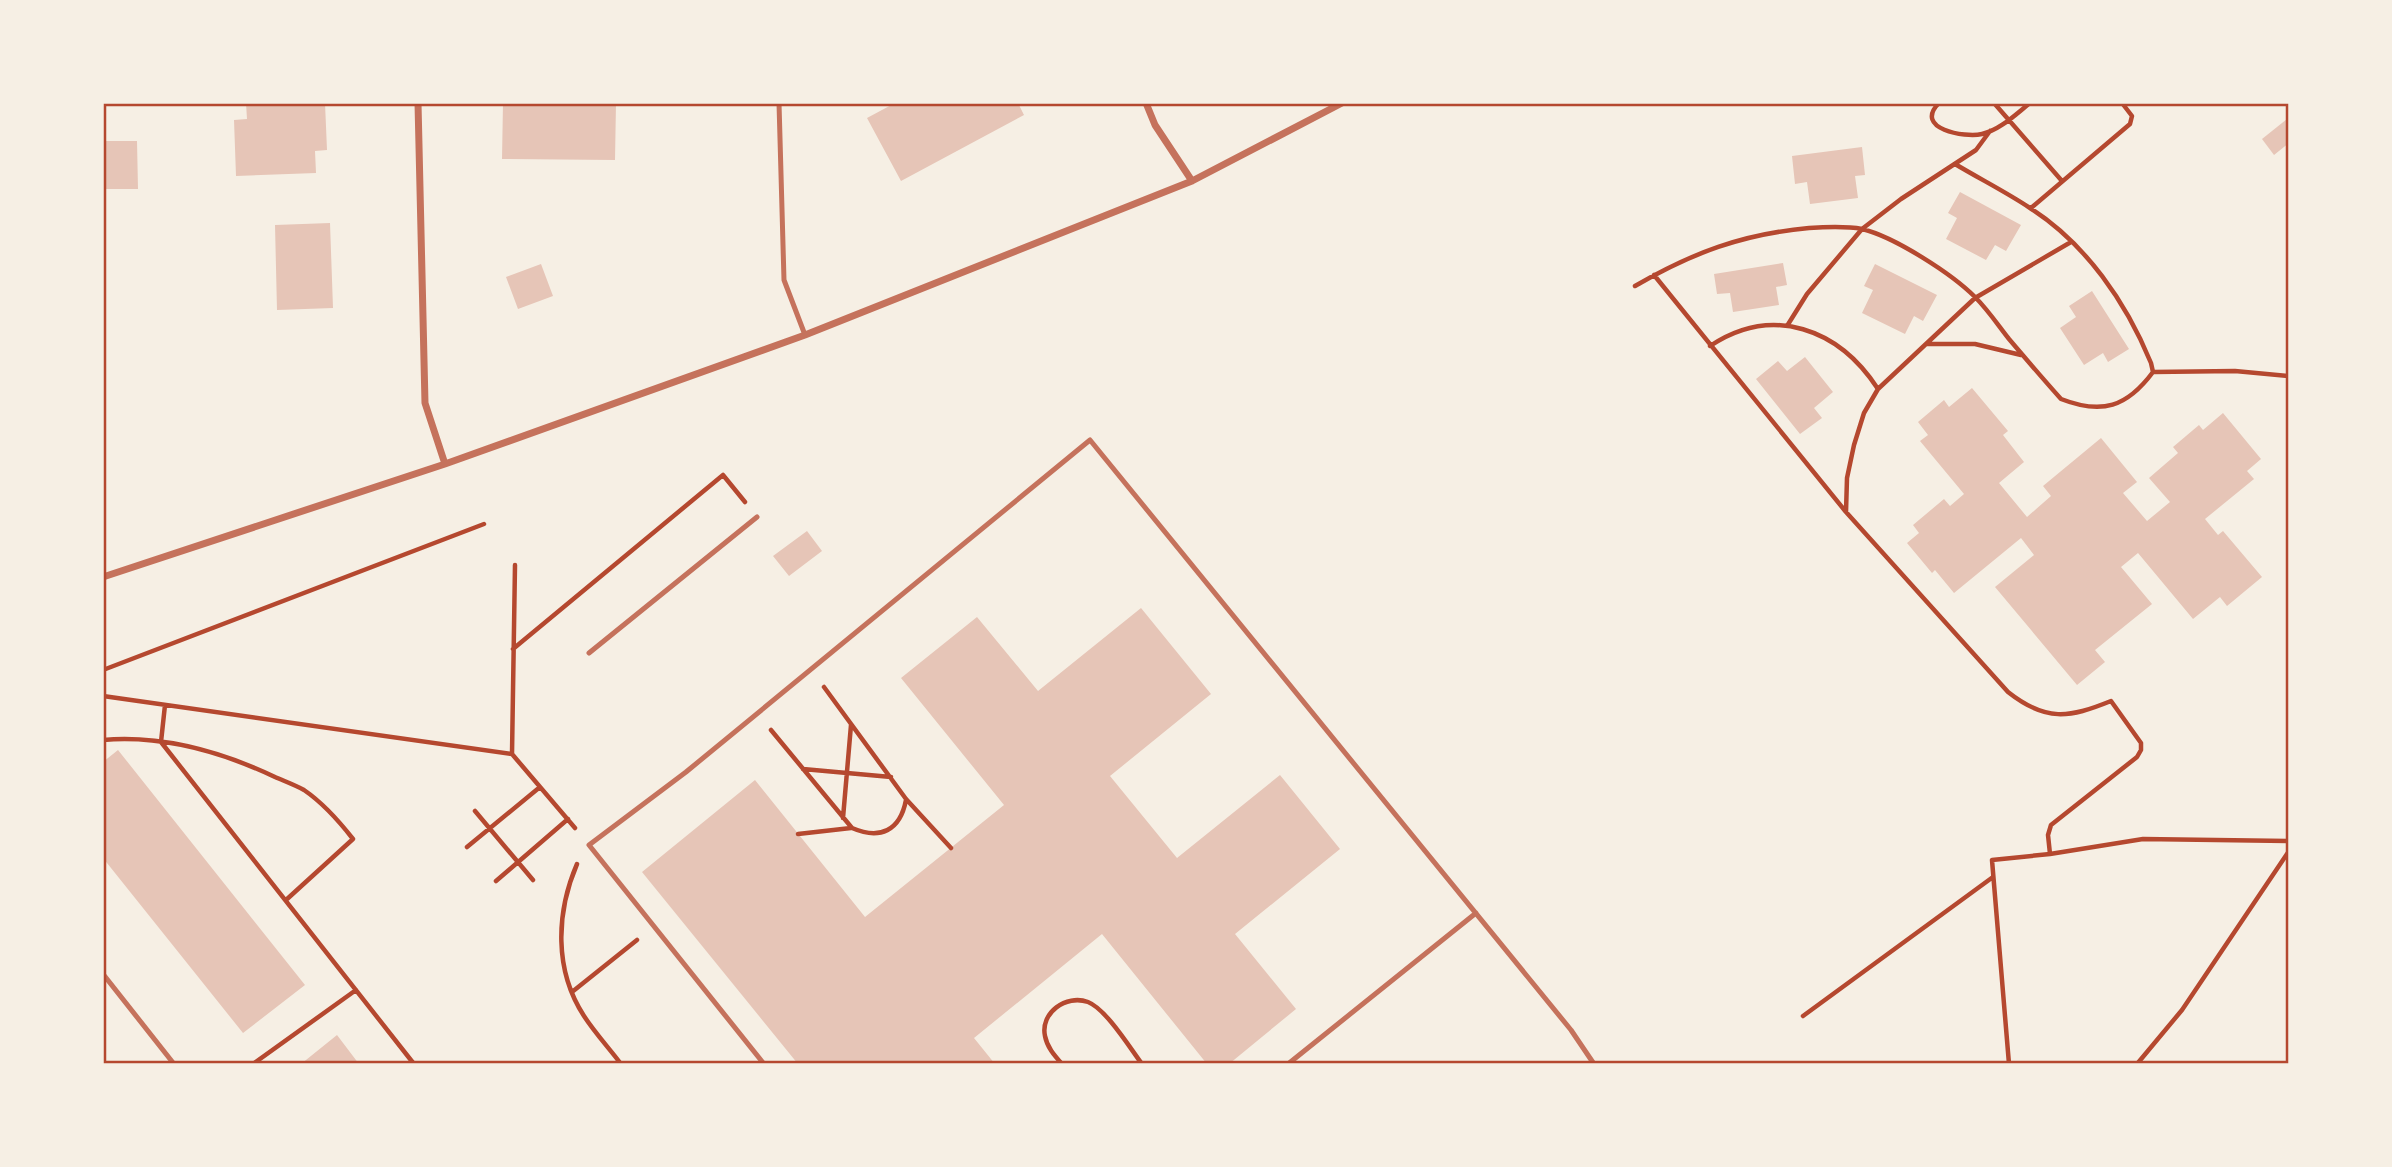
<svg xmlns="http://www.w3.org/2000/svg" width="2392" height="1167" font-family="'IBM Plex Serif',serif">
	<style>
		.building { fill: #e6c5b7 }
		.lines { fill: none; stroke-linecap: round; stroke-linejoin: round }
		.path { stroke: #b5482f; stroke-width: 4.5 }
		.service { stroke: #c5725c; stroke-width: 5 }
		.minor { stroke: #c5725c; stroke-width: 7 }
		.neatline { fill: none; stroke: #b5482f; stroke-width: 2.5 }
	</style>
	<rect width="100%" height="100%" fill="#f6efe4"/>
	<path class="building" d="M246,103H325L327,150L315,151L316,173L236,176L234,120L247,119Z
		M503,103H616L615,160L502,159Z
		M895,103H1018L1024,115L901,181L867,118Z
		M2287,119L2289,122V143L2274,155L2262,139Z
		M105,141H137L138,189H106Z
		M1862,147L1865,175L1855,176L1858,198L1810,204L1807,182L1795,184L1792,156Z
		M1960,192L2021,225L2006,251L1995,245L1986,260L1946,239L1957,218L1948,213Z
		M330,223L333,308L277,310L275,225Z
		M1783,263L1787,285L1776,287L1779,305L1733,312L1730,293L1717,294L1714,274Z
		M541,264L553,296L518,309L506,277Z
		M1875,264L1937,295L1923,321L1914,316L1905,334L1862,313L1873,290L1864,286Z
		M2092,291L2129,349L2108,362L2103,353L2084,365L2060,328L2076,317L2069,306Z
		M1805,357L1833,392L1814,408L1822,418L1800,434L1756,379L1778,361L1787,371Z
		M1972,388L2008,431L2003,435L2024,462L1999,483L2027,517L2051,496L2043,486L2101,438L2137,482L2123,493L2147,521L2170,502L2149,478L2178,453L2173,447L2199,425L2203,430L2223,413L2261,459L2247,471L2254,479L2205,519L2218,535L2223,531L2262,577L2227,606L2220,597L2193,619L2138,553L2121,567L2152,604L2095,650L2105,662L2077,685L1995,587L2034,555L2021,538L1954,593L1935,570L1932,573L1907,543L1919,533L1913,525L1944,499L1950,506L1964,494L1920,441L1928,435L1918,422L1944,400L1949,407Z
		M807,531L822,551L789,576L773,556Z
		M1141,608L1211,694L1110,776L1177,858L1280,775L1340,849L1235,934L1296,1009L1229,1064H1207L1102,934L974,1038L995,1064H798L642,872L755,780L865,917L1004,805L901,678L977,617L1038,691Z
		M118,750L305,985L243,1033L103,858V762Z
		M337,1035L359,1064H301Z"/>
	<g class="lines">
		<path class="path" d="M1939,103C1913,129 1965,138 1982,134C2000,130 2016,114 2030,103
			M1994,103L2062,181
			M2031,208L2130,124L2132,116L2122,103
			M1654,275L1846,512L2008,692C2046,722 2069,718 2111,701L2141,743V750L2137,757L2051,825L2048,835L2050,854
			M1635,286C1692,253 1742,234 1809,228C1825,227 1846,226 1862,229C1895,237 1952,274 1975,297C1988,310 1998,325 2009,339C2026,359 2043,379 2061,399C2102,415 2127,407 2153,372L2151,363C2126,302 2086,244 2030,208C2006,192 1980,179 1955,164
			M1787,326L1807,294L1862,229L1901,199L1976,150L1990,131
			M1927,344H1975L2021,355
			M1710,346C1773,304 1839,329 1878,389
			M2153,372L2235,371L2289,376
			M1846,512L1847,478L1854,445L1864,413L1878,389L1975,298L2071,242
			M515,565L512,754L575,828
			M513,649L723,475L745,502
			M103,670L484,524
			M824,687L906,799L951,848
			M103,696L512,754
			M165,705L161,742L414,1064
			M771,730L852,828C880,840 900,831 906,800
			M103,740C161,735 222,752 275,777C284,781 295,785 304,790C323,803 339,821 353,839L286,900
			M803,769L891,777
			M475,811L533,880
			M843,818L851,725
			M798,834L851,828
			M467,847L540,787
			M577,864C556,913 554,970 584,1016C595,1033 609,1048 621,1064
			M496,881L568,819
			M572,992L637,940
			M1803,1016L1993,877
			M253,1064L356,990
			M1062,1064C1054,1055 1047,1047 1045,1036C1040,1013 1066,994 1088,1002C1106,1009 1130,1048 1142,1064
			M2009,1064L1992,860L2050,854L2143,839L2289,841
			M2137,1064L2182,1010L2289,851"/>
		<path class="service" d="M779,103L784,280L805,335
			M589,653L757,517
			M103,974L174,1064
			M764,1064L589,845L686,772L1090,440L1571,1030L1594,1064
			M1288,1064L1476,913"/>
		<path class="minor" d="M418,103L425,403L445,464
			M1146,103L1155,125L1192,181
			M103,577L445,464L805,335L1192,181L1342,103"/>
	</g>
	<rect width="2392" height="1167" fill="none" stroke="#f6efe4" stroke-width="210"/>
	<rect x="105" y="105" width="2182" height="957" class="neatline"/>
</svg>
